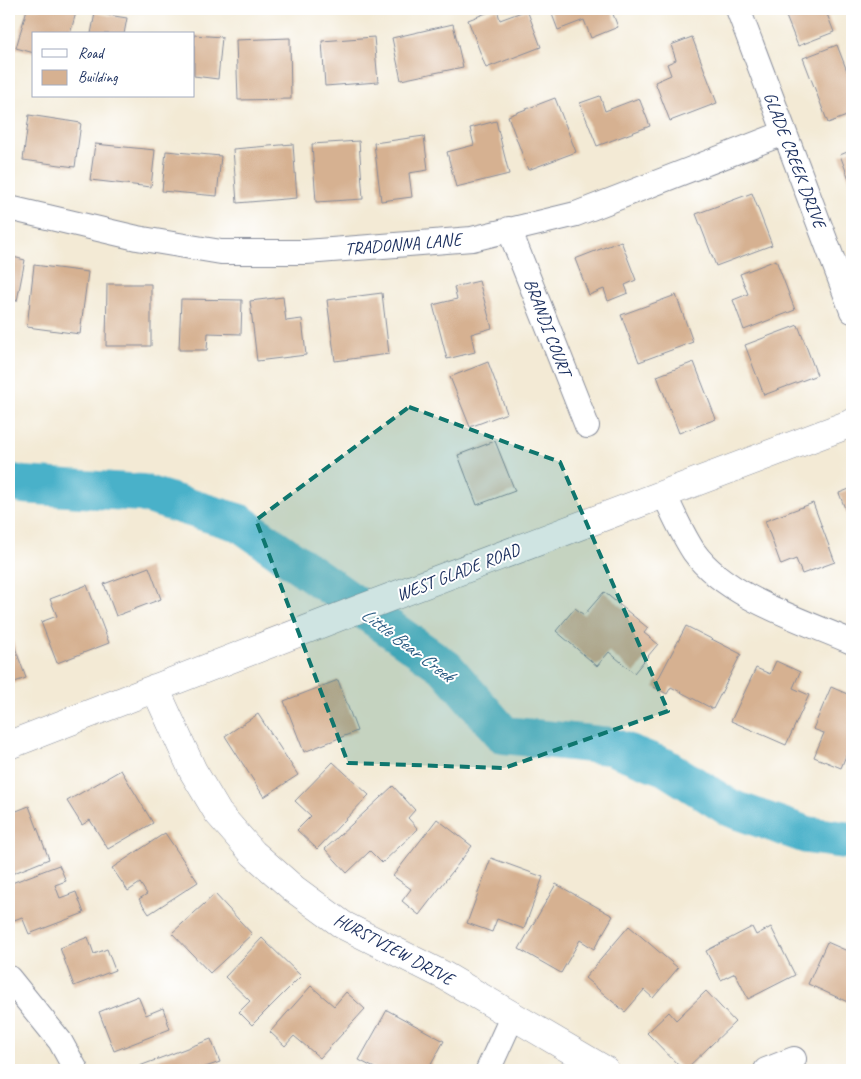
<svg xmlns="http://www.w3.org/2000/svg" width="861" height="1079" font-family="Caveat,sans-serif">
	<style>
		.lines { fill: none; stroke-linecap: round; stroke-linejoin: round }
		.river { stroke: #4ab1c9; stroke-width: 38 }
		.building { fill: #d6b191 }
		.street-casing { stroke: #878c9a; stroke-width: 26 }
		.secondary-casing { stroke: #878c9a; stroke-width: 29 }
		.street { stroke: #fff; stroke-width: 24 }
		.secondary { stroke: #fff; stroke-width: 28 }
		.marked { fill: #0f766e; fill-opacity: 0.2; stroke: #0f766e; stroke-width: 4; stroke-dasharray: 10 6; stroke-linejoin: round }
		.labels { text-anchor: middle; stroke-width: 4; stroke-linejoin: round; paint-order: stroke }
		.street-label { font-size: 18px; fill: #1b2f5e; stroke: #fff }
		.water-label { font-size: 19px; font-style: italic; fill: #2b5c83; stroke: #fff }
	</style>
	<rect width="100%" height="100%" fill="#fff"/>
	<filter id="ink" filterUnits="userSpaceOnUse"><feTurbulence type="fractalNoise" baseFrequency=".02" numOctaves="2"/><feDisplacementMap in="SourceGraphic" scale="10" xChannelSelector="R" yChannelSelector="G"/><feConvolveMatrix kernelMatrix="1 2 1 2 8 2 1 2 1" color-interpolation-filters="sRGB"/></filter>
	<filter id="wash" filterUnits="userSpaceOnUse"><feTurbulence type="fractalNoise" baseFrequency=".0096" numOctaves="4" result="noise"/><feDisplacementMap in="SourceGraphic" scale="20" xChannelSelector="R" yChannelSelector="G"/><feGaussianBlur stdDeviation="1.12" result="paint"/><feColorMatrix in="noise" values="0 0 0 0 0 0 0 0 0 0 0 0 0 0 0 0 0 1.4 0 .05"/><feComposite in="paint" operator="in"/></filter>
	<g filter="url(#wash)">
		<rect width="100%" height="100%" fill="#f3ead5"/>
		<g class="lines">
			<path class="river" d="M9,482L23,485L142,493L240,523L446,668L504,735L610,746L665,767L730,808L807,835L852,841"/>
		</g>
		<g id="blocks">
			<path class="building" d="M27,9H77L70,34H34V53L16,48Z
				M497,9L500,20L527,10L541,47L486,68L468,20Z
				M550,9H611L618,27L591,38L584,20L558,30Z
				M783,9H825L834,32L798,46Z
				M95,13L127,18L124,34H91Z
				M453,24L463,67L401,80L392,38Z
				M194,35L222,37L218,79L194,76Z
				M374,37L378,82L325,86L322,41Z
				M692,37L717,103L670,121L655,82L671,75L667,64L676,60L671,45Z
				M290,38L291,99L238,100L236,40Z
				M837,45L852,84V114L828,123L803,58Z
				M600,96L605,111L639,98L650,126L597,146L580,103Z
				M555,98L576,152L528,170L508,116Z
				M29,115L81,123L75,167L23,160Z
				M496,121L509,174L456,187L447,152L474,145L470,128Z
				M424,136L428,170L409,173L412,197L381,201L374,143Z
				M359,141L363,199L316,202L312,144Z
				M95,144L155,150L151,187L90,180Z
				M293,144L297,198L237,203L233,149Z
				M852,150V187L840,155Z
				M166,151L221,156L217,196L162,191Z
				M752,193L772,245L716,266L696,214Z
				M621,241L636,280L625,285L628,293L608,301L604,289L589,295L575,259Z
				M9,256L25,260L17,301L9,299Z
				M776,260L795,310L744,330L733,300L748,294L740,274Z
				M34,265L88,272L80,334L27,327Z
				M479,281L492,328L471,334L475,352L447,359L433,305L457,299L454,287Z
				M107,284H151V346H106Z
				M382,293L389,354L335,361L327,300Z
				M676,295L693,342L639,362L621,315Z
				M283,297L286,321L302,319L306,355L257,361L250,301Z
				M181,299L242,300L241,334L208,333L207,350H179Z
				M798,325L817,375L764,395L745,345Z
				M488,362L507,413L470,427L450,377Z
				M694,362L716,419L679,433L657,376Z
				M495,441L515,491L477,505L458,455Z
				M852,488V527L839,493Z
				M813,503L835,562L802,574L796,559L781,565L765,521Z
				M852,542V553L848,543Z
				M149,567L161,599L116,616L104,584Z
				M87,585L109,643L57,663L41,622L57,616L50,599Z
				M604,592L648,628L644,633L658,644L634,673L609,652L597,666L556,631L575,608L584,615Z
				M686,626L741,654L713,709L671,687L667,694L654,687Z
				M9,631L26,678L9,684Z
				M776,661L800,672L793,688L809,695L786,745L731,721L756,668L770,674Z
				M338,680L357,731L304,752L284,701Z
				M831,687L852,696V753L848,751L841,768L814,757L824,733L813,729Z
				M258,714L298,775L264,797L225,736Z
				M333,762L369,795L317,849L297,830L311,816L295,801Z
				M121,770L153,823L108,849L90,820L82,825L67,801Z
				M393,786L415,810L408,818L418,829L382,863L370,851L347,873L325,849Z
				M29,806L49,859L9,875V814Z
				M437,819L472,846L419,915L402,901L411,889L393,876Z
				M165,833L198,882L149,914L139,899L147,894L140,883L128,891L112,868Z
				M491,858L543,877L524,929L497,919L492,932L467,923Z
				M59,865L66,881L55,885L60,898L76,892L84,913L29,934L22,917L9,922V884Z
				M556,884L613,916L594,949L580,940L561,973L519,949Z
				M215,894L252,934L210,973L172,933Z
				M629,926L678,968L653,998L644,990L625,1012L585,978Z
				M752,927L756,935L771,927L795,975L748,999L735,973L721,980L706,951Z
				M88,937L94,954L107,949L115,970L74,986L60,948Z
				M262,938L301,976L252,1025L239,1012L250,1001L225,977Z
				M827,942L852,953V1004L808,984Z
				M311,986L334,1006L346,992L365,1009L320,1058L294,1036L285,1046L270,1032Z
				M706,991L735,1022L685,1070H683L647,1033L669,1012L676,1020Z
				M138,996L146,1015L163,1008L170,1029L114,1051L99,1012Z
				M387,1010L444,1041L428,1070H423L416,1066L414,1070H378L359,1060Z
				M211,1039L220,1062L197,1070H129Z"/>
		</g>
	</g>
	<g filter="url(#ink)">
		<use href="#blocks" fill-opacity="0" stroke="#878c9a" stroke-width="1"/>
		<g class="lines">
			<g class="street-casing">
				<path id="street" d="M738,9L852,311
					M9,208L137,238L221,252H306L472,239L576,214L784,133
					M509,229L587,426
					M664,494C673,513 682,534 694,552C726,597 802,620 852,642
					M9,978L60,1041L76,1070
					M488,1070L513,1015
					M766,1070L794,1059"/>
			</g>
			<g class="secondary-casing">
				<path id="secondary" d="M155,688L193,771L218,813L253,853L294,889L343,925L445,976L605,1070
					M9,745L354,611L852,423"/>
			</g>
			<use href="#street" class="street"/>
			<use href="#secondary" class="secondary"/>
		</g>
	</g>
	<path class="marked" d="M409,407L560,462L668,711L504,768L348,763L256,520Z"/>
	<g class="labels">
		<g class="street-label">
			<text transform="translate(795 160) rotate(69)" y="6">GLADE CREEK DRIVE</text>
			<text transform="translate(403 244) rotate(-5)" y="6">TRADONNA LANE</text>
			<text transform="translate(548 327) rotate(69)" y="6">BRANDI COURT</text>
			<text transform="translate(458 572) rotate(-21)" y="6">WEST GLADE ROAD</text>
			<text transform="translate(394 949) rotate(28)" y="6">HURSTVIEW DRIVE</text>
		</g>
		<g class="water-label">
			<text transform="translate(408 644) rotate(37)" y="7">Little Bear Creek</text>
		</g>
	</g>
	<rect width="861" height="1079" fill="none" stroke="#fff" stroke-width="30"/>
	<rect x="32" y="32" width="162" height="65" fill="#ffffff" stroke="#a4acbf"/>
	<rect x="42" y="49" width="25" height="8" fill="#ffffff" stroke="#a4acbf"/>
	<text x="78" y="58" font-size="15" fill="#1b2f5e">Road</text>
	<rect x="42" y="70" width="25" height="15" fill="#d6b191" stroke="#a4acbf"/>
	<text x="78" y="82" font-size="15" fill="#1b2f5e">Building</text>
</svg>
